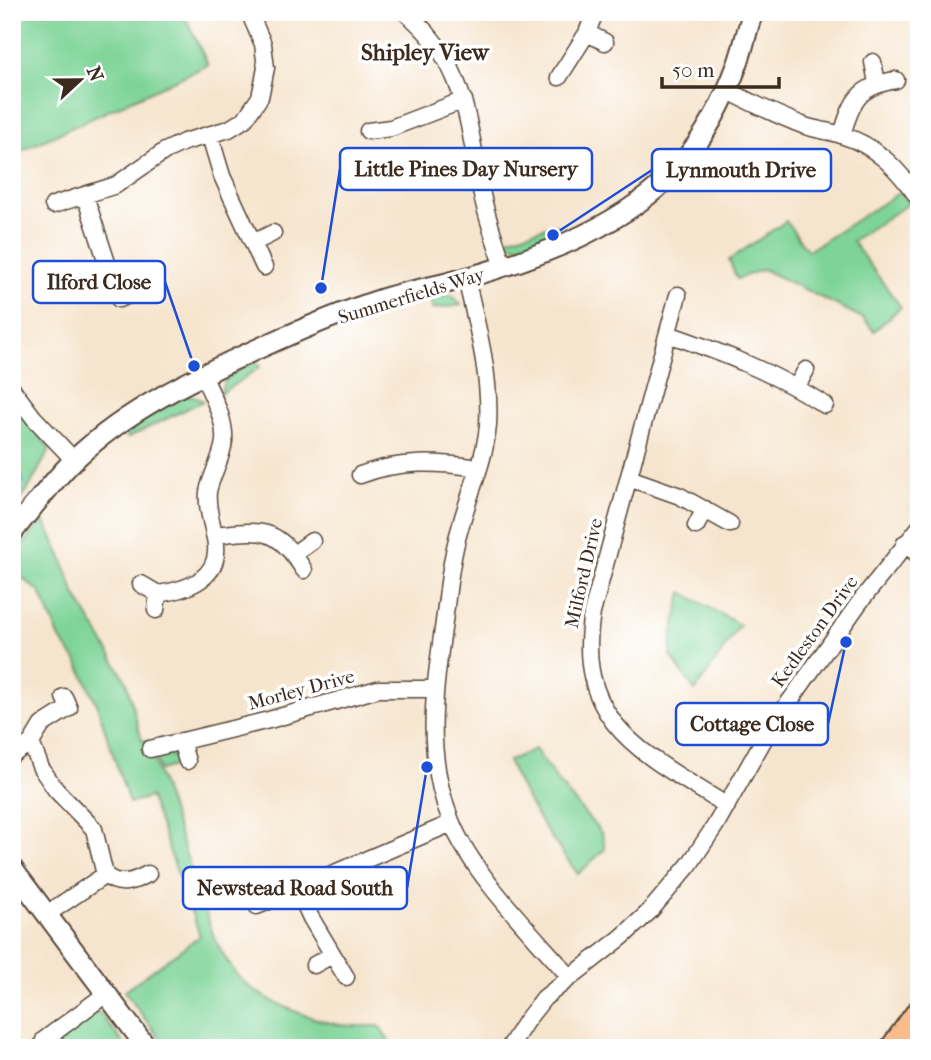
<svg xmlns="http://www.w3.org/2000/svg" width="931" height="1060" font-family="'IM FELL French Canon',serif">
	<style>
		.green { fill: #7ed498; stroke: #5c7f5b; stroke-width: 2 }
		.lines { fill: none; stroke-linecap: round; stroke-linejoin: round }
		.stream { stroke: #51a7cd; stroke-width: 4.5 }
		.minor-casing { stroke: #574638; stroke-width: 19 }
		.tertiary-casing { stroke: #574638; stroke-width: 23 }
		.primary-casing { stroke: #574638; stroke-width: 28 }
		.minor { stroke: #fff; stroke-width: 16 }
		.tertiary { stroke: #fff; stroke-width: 19 }
		.primary { stroke: #f9bc8a; stroke-width: 24 }
		.labels { text-anchor: middle; stroke-width: 7; stroke-linejoin: round; paint-order: stroke }
		.street-label { font-size: 19px; fill: #3b2a1e; stroke: #fff }
		.quarter-label { font-size: 23px; font-weight: bold; fill: #3b2a1e; stroke: #fff }
		.leader { fill: none; stroke: #1d4ed8; stroke-width: 2.5 }
		.callout-dot { fill: #1d4ed8; stroke: #fff; stroke-width: 2.5 }
		.callout { fill: #fff; stroke: #1d4ed8; stroke-width: 2.5 }
		.callout-label { font-size: 21px; text-anchor: middle; font-weight: bold; fill: #3b2a1e }
	</style>
	<rect width="100%" height="100%" fill="#fff"/>
	<filter id="ink" filterUnits="userSpaceOnUse"><feTurbulence type="fractalNoise" baseFrequency=".0143" numOctaves="2"/><feDisplacementMap in="SourceGraphic" scale="14" xChannelSelector="R" yChannelSelector="G"/><feConvolveMatrix kernelMatrix="1 2 1 2 8 2 1 2 1" color-interpolation-filters="sRGB"/></filter>
	<filter id="wash" filterUnits="userSpaceOnUse"><feTurbulence type="fractalNoise" baseFrequency=".00686" numOctaves="4" result="noise"/><feDisplacementMap in="SourceGraphic" scale="28" xChannelSelector="R" yChannelSelector="G"/><feGaussianBlur stdDeviation="1.57" result="paint"/><feColorMatrix in="noise" values="0 0 0 0 0 0 0 0 0 0 0 0 0 0 0 0 0 1.4 0 .05"/><feComposite in="paint" operator="in"/></filter>
	<g filter="url(#wash)">
		<rect width="100%" height="100%" fill="#f6e5ce"/>
		<path class="green" d="M12,12H183L208,65L12,155Z
			M900,192L908,204L852,241L901,307L874,331L863,318L763,269L737,279L729,260L786,221L808,251Z
			M556,224L557,232L548,235L549,238C533,244 518,252 503,240Z
			M446,294L453,296L461,305L432,309L431,297Z
			M257,362L260,367L220,394C224,373 239,369 257,362Z
			M183,396H194L203,401L127,438L126,432L129,428Z
			M12,401L50,449L27,491L12,508Z
			M44,520L61,556L75,594L126,681L142,741L147,740L214,937C222,954 231,970 245,983C265,1001 308,1018 335,1024C349,1027 365,1026 379,1026L394,1048H167L124,991L200,936L150,797L129,803L96,702L78,663L60,639L40,592L12,570V557Z
			M682,592L740,625L695,691L671,656L672,637Z
			M535,749L558,782L602,834L605,849L578,874C548,835 528,806 508,761Z
			M165,752L176,757L181,764L160,770L155,754Z
			M95,1013H100L127,1048H44L90,1014Z"/>
		<g class="lines">
			<path class="stream" d="M12,456L23,482"/>
		</g>
	</g>
	<g filter="url(#ink)">
		<g class="lines">
			<g class="minor-casing">
				<path id="minor" d="M405,12C466,62 467,119 481,190C486,216 495,241 504,267
					M587,33L605,42
					M873,62L877,83
					M559,77L587,33L595,12
					M726,90C752,103 778,116 805,126C817,130 829,131 841,135C876,145 899,170 919,199
					M368,131L391,128L464,100
					M842,135C852,100 859,86 896,80
					M210,136L222,176L264,267
					M85,196L119,299L134,293
					M53,205L116,185L165,151L184,142L229,129L245,119L260,97L266,68L263,44L249,12
					M253,243L273,233
					M466,278C477,326 491,375 488,425C485,461 469,493 460,528C451,558 448,590 444,622C434,693 424,752 451,821C472,874 532,933 570,977
					M678,295L592,613C573,725 647,755 727,806
					M668,334C723,353 775,373 825,405
					M797,386L806,370
					M12,389L34,418L74,460
					M360,475C400,460 438,462 479,468
					M629,478L680,496L730,524
					M696,526L705,509
					M214,535C263,530 276,526 304,570
					M905,543L919,556
					M294,554L312,541
					M141,584L158,594L156,610
					M158,594C185,590 219,580 216,545C214,527 206,510 208,492C211,475 222,459 224,441C226,419 211,394 203,375
					M181,741L187,761
					M150,749L269,720L378,689H434
					M13,754L31,743
					M105,875C119,887 133,882 148,874
					M298,890L311,918L346,977
					M257,906L452,823
					M47,914L105,875L94,829L56,790L41,768L31,743L42,725L69,708L64,697
					M314,965L332,955
					M44,1040L106,994
					M509,1048L526,1021L544,998L622,937L650,911L689,865L715,826L768,732L859,603L919,528"/>
			</g>
			<g class="tertiary-casing">
				<path id="tertiary" d="M12,533C32,508 52,482 74,460C127,409 198,376 264,346C302,329 342,312 382,299C410,290 440,286 469,277C543,256 629,224 681,164C706,136 725,98 738,63C744,46 747,29 753,12
					M12,868L147,1048"/>
			</g>
			<g class="primary-casing">
				<path id="primary" d="M893,1048L919,1012"/>
			</g>
			<use href="#minor" class="minor"/>
			<use href="#tertiary" class="tertiary"/>
			<use href="#primary" class="primary"/>
		</g>
	</g>
	<g class="labels">
		<g class="street-label">
			<text transform="translate(411 295) rotate(-17)" y="7">Summerfields Way</text>
			<text transform="translate(583 573) rotate(-77)" y="7">Milford Drive</text>
			<text transform="translate(814 631) rotate(-54)" y="7">Kedleston Drive</text>
			<text transform="translate(301 689) rotate(-15)" y="7">Morley Drive</text>
		</g>
		<g class="quarter-label">
			<text x="425" y="60">Shipley View</text>
		</g>
	</g>
	<path class="leader" d="M321 288L340 169M553 235L652 170M194 366L165 282M846 642L828 724M427 767L407 888"/>
	<g class="callout-dot">
		<circle cx="321" cy="288" r="7"/>
		<circle cx="553" cy="235" r="7"/>
		<circle cx="194" cy="366" r="7"/>
		<circle cx="846" cy="642" r="7"/>
		<circle cx="427" cy="767" r="7"/>
	</g>
	<g class="callout">
		<rect x="340" y="148" width="252" height="42" rx="7"/>
		<rect x="652" y="149" width="179" height="42" rx="7"/>
		<rect x="33" y="261" width="132" height="42" rx="7"/>
		<rect x="676" y="703" width="152" height="42" rx="7"/>
		<rect x="183" y="867" width="224" height="42" rx="7"/>
	</g>
	<g class="callout-label">
		<text x="466" y="176">Little Pines Day Nursery</text>
		<text x="741" y="177">Lynmouth Drive</text>
		<text x="99" y="289">Ilford Close</text>
		<text x="752" y="731">Cottage Close</text>
		<text x="295" y="895">Newstead Road South</text>
	</g>
	<rect width="931" height="1060" fill="none" stroke="#fff" stroke-width="42"/>
	<g transform="translate(80 80) rotate(68)" stroke="#ffffff" stroke-width="5" paint-order="stroke">
	<path d="M0-5L12 26L0 18L-12 26Z" fill="#3b2a1e"/>
	<text y="-10" font-size="19" font-weight="bold" text-anchor="middle" fill="#3b2a1e">N</text>
	</g>
	<path d="M662 77v10h117v-10" fill="none" stroke="#3b2a1e" stroke-width="3.5"/>
	<text x="672" y="77" font-size="21" fill="#3b2a1e" stroke="#ffffff" stroke-width="5" paint-order="stroke">50 m</text>
</svg>
